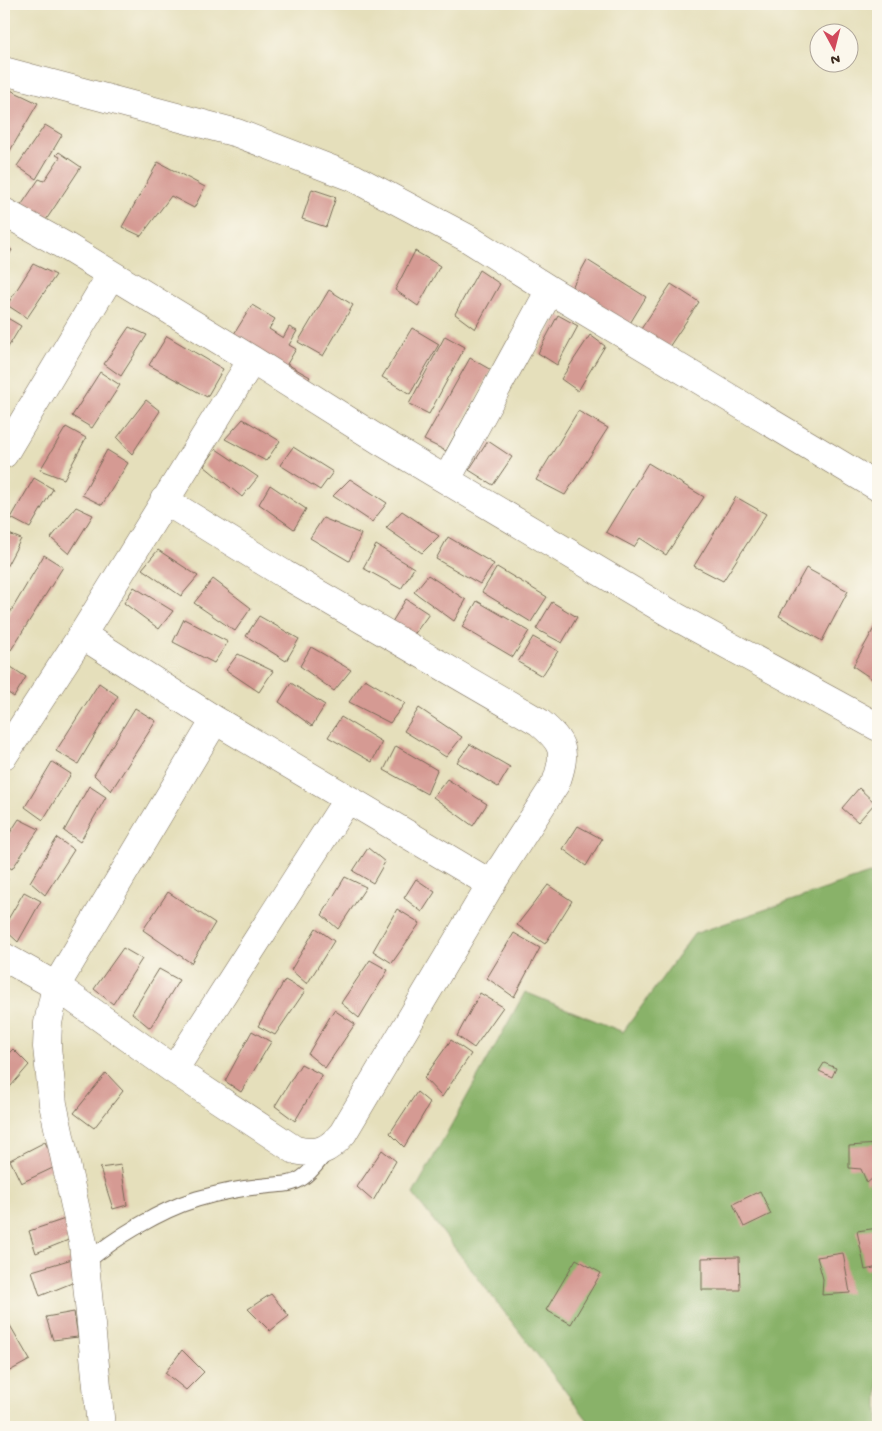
<svg xmlns="http://www.w3.org/2000/svg" width="882" height="1431" font-family="'Gochi Hand',sans-serif">
	<style>
		.forest { fill: #89b269; stroke: #626e44 }
		.building { fill: #d59a93 }
		.lines { fill: none; stroke-linecap: round; stroke-linejoin: round }
		.lane-casing { stroke: #766955; stroke-width: 17 }
		.street-casing { stroke: #766955; stroke-width: 29 }
		.lane { stroke: #fff; stroke-width: 15 }
		.street { stroke: #fff; stroke-width: 28 }
	</style>
	<rect width="100%" height="100%" fill="#fbf7ec"/>
	<filter id="ink" filterUnits="userSpaceOnUse"><feTurbulence type="fractalNoise" baseFrequency=".02" numOctaves="2"/><feDisplacementMap in="SourceGraphic" scale="10" xChannelSelector="R" yChannelSelector="G"/><feConvolveMatrix kernelMatrix="1 2 1 2 8 2 1 2 1" color-interpolation-filters="sRGB"/></filter>
	<filter id="wash" filterUnits="userSpaceOnUse"><feTurbulence type="fractalNoise" baseFrequency=".0096" numOctaves="4" result="noise"/><feDisplacementMap in="SourceGraphic" scale="20" xChannelSelector="R" yChannelSelector="G"/><feGaussianBlur stdDeviation="1.12" result="paint"/><feColorMatrix in="noise" values="0 0 0 0 0 0 0 0 0 0 0 0 0 0 0 0 0 1.4 0 .05"/><feComposite in="paint" operator="in"/></filter>
	<g filter="url(#wash)">
		<rect width="100%" height="100%" fill="#e5dfbb"/>
		<path class="forest" d="M878,871V1427H593L413,1194L525,992L623,1032L694,934Z"/>
		<g id="blocks">
			<path class="building" d="M4,87L38,103L4,161Z
				M45,125L62,135L36,179L17,166Z
				M59,152L81,167L44,223L20,207L39,179L44,181L60,157L56,155Z
				M158,162L205,187L194,208L171,196L141,236L122,227Z
				M312,189L336,197L326,227L302,219Z
				M4,245L12,250L4,263Z
				M415,251L440,266L418,306L395,290Z
				M587,260L646,297L629,325L571,289Z
				M33,264L56,275L27,318L7,305Z
				M479,270L500,284L475,329L455,314Z
				M671,284L699,302L667,350L639,332Z
				M329,290L353,305L323,356L298,342Z
				M252,305L275,319L269,329L283,338L289,327L297,331L289,345L296,349L287,364L310,377L301,391L229,342Z
				M558,315L578,326L557,365L538,353Z
				M4,316L21,326L4,354Z
				M129,327L147,335L121,376L104,364Z
				M412,328L439,344L410,394L382,377Z
				M590,335L605,346L578,391L561,379Z
				M167,336L223,369L207,397L149,365Z
				M445,336L465,347L429,414L409,404Z
				M470,358L491,370L446,451L424,440Z
				M100,372L120,385L92,428L72,416Z
				M146,400L160,411L132,454L117,438Z
				M578,411L608,428L565,495L536,480Z
				M243,419L280,441L266,461L225,439Z
				M66,427L86,438L64,479L40,470Z
				M488,441L512,457L493,485L469,470Z
				M293,447L333,472L320,490L280,465Z
				M216,449L258,477L242,497L204,466Z
				M107,450L128,463L102,505L82,495Z
				M648,463L704,497L666,555L640,538L634,547L606,532Z
				M34,478L53,489L30,528L11,518Z
				M350,479L387,503L372,522L333,496Z
				M270,485L306,509L294,529L259,504Z
				M736,497L766,514L723,581L694,566Z
				M76,507L93,515L69,554L51,538Z
				M402,511L439,536L422,553L386,528Z
				M323,518L361,534L349,561L310,538Z
				M4,532L21,539L4,571Z
				M448,537L494,564L480,584L436,559Z
				M376,545L414,568L401,589L363,568Z
				M158,550L198,576L181,596L142,569Z
				M44,555L63,567L11,650L4,646V623Z
				M497,567L547,597L531,622L482,592Z
				M806,568L848,591L822,641L779,616Z
				M428,575L466,600L454,621L414,592Z
				M213,579L251,608L235,631L194,603Z
				M134,587L173,611L159,629L124,603Z
				M406,599L429,614L413,636L392,622Z
				M477,601L529,631L513,657L462,627Z
				M552,602L577,617L562,643L536,629Z
				M259,616L299,639L286,661L246,636Z
				M184,619L228,642L214,663L173,642Z
				M878,621V683L853,666Z
				M533,637L558,651L542,676L518,662Z
				M311,647L351,670L334,691L300,666Z
				M238,654L273,671L259,692L226,670Z
				M11,667L26,677L14,697L4,690V683Z
				M365,679L405,703L390,723L349,702Z
				M99,683L118,696L78,764L56,751Z
				M291,683L325,705L312,726L279,702Z
				M135,708L156,721L111,791L94,775Z
				M419,708L462,737L446,757L404,731Z
				M341,717L382,742L372,762L328,737Z
				M470,744L510,767L498,787L457,762Z
				M396,746L437,770L427,794L384,770Z
				M52,762L71,774L43,820L25,807Z
				M447,779L487,804L473,826L433,797Z
				M89,786L106,797L80,842L64,831Z
				M859,788L875,803L858,822L842,808Z
				M19,819L39,829L12,869L4,864V842Z
				M578,826L602,839L586,866L563,849Z
				M57,838L74,850L45,895L30,882Z
				M368,848L385,862L373,883L353,871Z
				M4,876L8,879L4,887Z
				M345,877L366,887L338,929L322,915Z
				M416,879L435,892L422,912L404,898Z
				M548,885L572,901L545,944L517,925Z
				M24,892L41,901L18,942L4,929V926Z
				M168,892L215,923L191,963L143,930Z
				M397,909L420,923L392,963L373,951Z
				M316,928L334,941L307,984L291,970Z
				M514,933L540,948L514,997L487,978Z
				M123,948L142,959L113,1004L94,989Z
				M370,960L388,970L359,1018L341,1003Z
				M159,969L179,980L150,1028L132,1013Z
				M285,980L305,991L275,1035L258,1026Z
				M480,993L503,1007L474,1048L457,1036Z
				M334,1010L355,1024L325,1068L308,1054Z
				M252,1031L271,1042L241,1092L225,1081Z
				M451,1040L471,1054L442,1097L424,1078Z
				M13,1049L29,1065L4,1094V1058Z
				M824,1063L836,1068L832,1077L819,1071Z
				M301,1064L322,1075L295,1121L275,1106Z
				M106,1073L123,1091L94,1128L74,1113Z
				M417,1092L430,1103L404,1147L390,1133Z
				M45,1142L57,1166L21,1183L10,1160Z
				M878,1144V1174L867,1183L861,1169L849,1168V1146Z
				M382,1150L396,1161L373,1201L357,1187Z
				M121,1165L127,1205L113,1209L100,1168Z
				M760,1191L771,1214L744,1227L733,1204Z
				M65,1219L71,1239L36,1253L29,1231Z
				M878,1228V1267L865,1270L857,1231Z
				M843,1253L850,1293L822,1295L823,1279L817,1257Z
				M739,1257L740,1290H702V1258Z
				M72,1259L77,1281L40,1296L32,1271Z
				M576,1259L601,1273L571,1324L546,1310Z
				M271,1294L289,1316L270,1331L248,1309Z
				M74,1312L78,1337L53,1340L46,1317Z
				M4,1315L30,1360L4,1374Z
				M182,1350L204,1372L186,1390L165,1373Z"/>
		</g>
	</g>
	<g filter="url(#ink)">
		<use href="#blocks" fill-opacity="0" stroke="#766955" stroke-width="1"/>
		<g class="lines">
			<g class="lane-casing">
				<path id="lane" d="M85,1263C115,1238 160,1210 197,1199C218,1193 244,1188 265,1186C277,1184 291,1186 302,1178C312,1172 320,1159 328,1150"/>
			</g>
			<g class="street-casing">
				<path id="street" d="M4,71L237,133L354,178L469,239L550,290L878,487
					M4,212L65,246L252,360L379,440L673,615L878,727
					M4,454L111,275
					M447,479L550,290
					M82,635L215,720L491,884
					M4,755L82,635L252,360
					M4,957L56,986L174,1070L295,1150C318,1155 328,1151 343,1133L491,884L556,783C567,751 564,743 539,722L284,574L164,500
					M174,1070L347,800
					M101,1427L83,1243L53,1104L47,1047L48,1023L56,986L215,720"/>
			</g>
			<use href="#lane" class="lane"/>
			<use href="#street" class="street"/>
		</g>
	</g>
	<rect width="882" height="1431" fill="none" stroke="#fbf7ec" stroke-width="20"/>
	<g transform="translate(834 48) rotate(173)"><circle r="24" fill="#fbf7ec" stroke="#aea59a"/>
	<path d="M0-4L9 19L0 12L-9 19Z" fill="#d1495b"/>
	<text y="-8" font-size="14" font-weight="bold" text-anchor="middle" fill="#3b2a1e">N</text>
	</g>
</svg>
